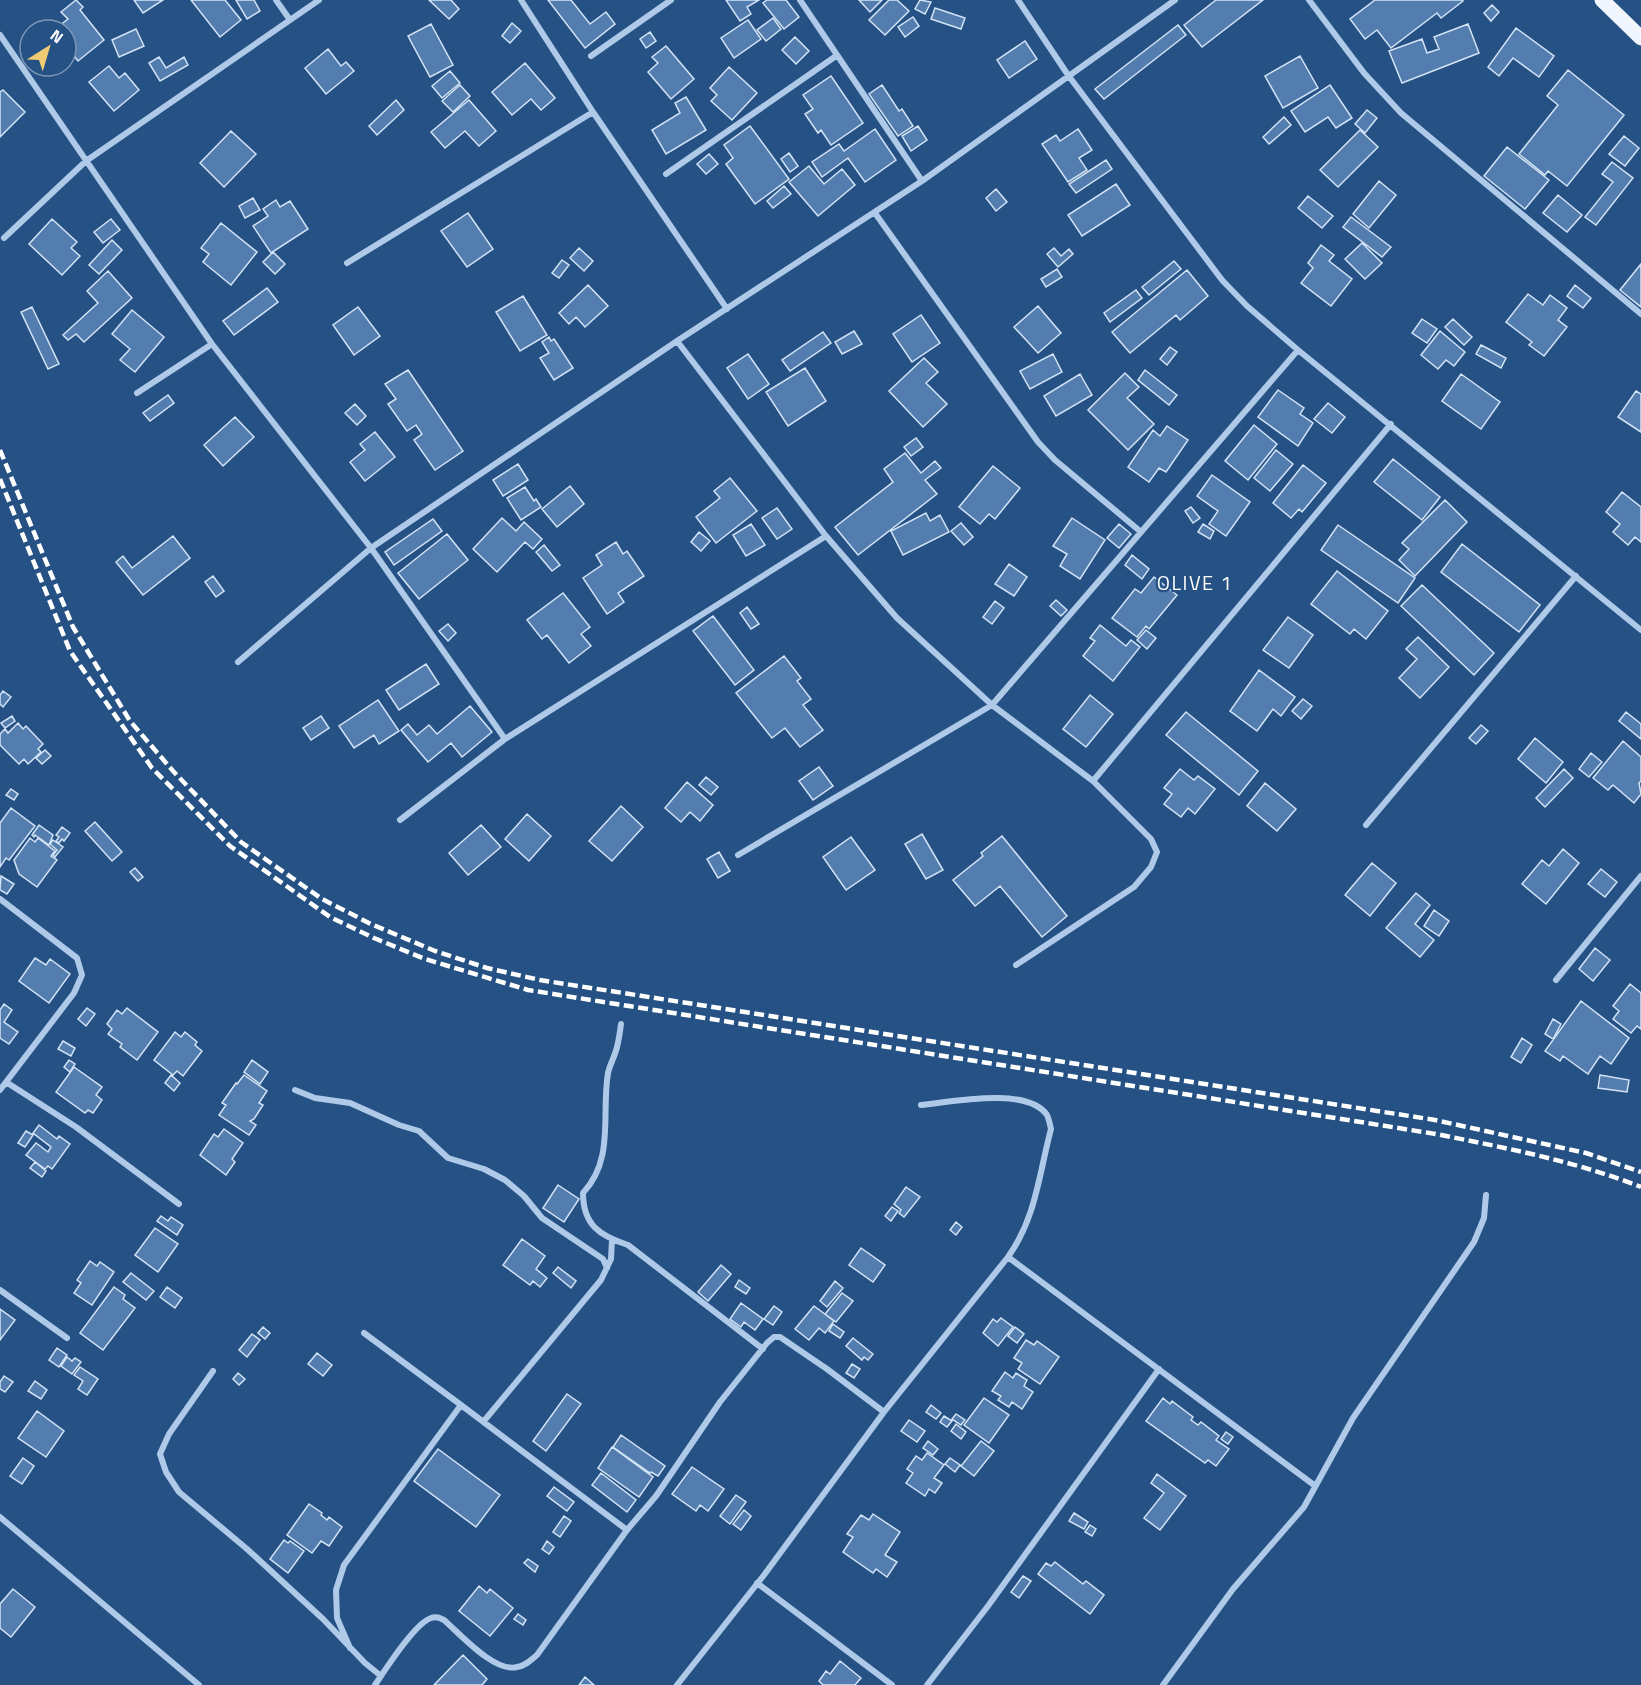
<svg xmlns="http://www.w3.org/2000/svg" width="1641" height="1685" font-family="'Titillium Web',sans-serif">
	<style>
		.building { fill: #527dae; stroke: #d3e3f6; stroke-width: 1.5 }
		.lines { fill: none; stroke-linecap: round; stroke-linejoin: round }
		.street { stroke: #afcae8; stroke-width: 6 }
		.primary { stroke: #f1f6fe; stroke-width: 15 }
		.rail { stroke: #fff; stroke-width: 4.5; stroke-dasharray: 10 4.5; stroke-linecap: butt }
		.labels { text-anchor: middle; stroke-width: 4.5; stroke-linejoin: round; paint-order: stroke }
		.quarter-label { font-size: 20px; letter-spacing: 1.5px; fill: #fff; stroke: #255184 }
	</style>
	<rect width="100%" height="100%" fill="#255184"/>
	<path class="building" d="M76,0L83,7L80,10L104,40L78,61L66,46V30H54L68,19L61,12Z
		M134,0H163L143,13Z
		M191,0H225L241,20L220,37Z
		M236,0H254L260,11L247,19Z
		M429,0H451L459,9L449,19Z
		M548,0H571L590,24L606,12L615,24L585,48Z
		M726,0H759L747,7L751,14L740,21Z
		M767,0H786L799,17L784,29L763,3Z
		M859,0H882L870,12Z
		M889,0H897L909,11L885,35L869,20Z
		M920,0L931,2L925,14L915,9Z
		M1216,0H1263L1202,47L1184,25Z
		M1375,0H1462L1463,1L1441,18L1437,13L1391,48L1377,30L1365,39L1350,19Z
		M1492,5L1499,12L1491,21L1484,13Z
		M935,8L965,18L961,29L931,19Z
		M913,17L919,26L905,37L898,27Z
		M773,18L781,29L766,41L757,30Z
		M748,20L761,39L734,58L721,38Z
		M512,23L521,31L510,43L502,36Z
		M431,24L453,65L430,77L408,36Z
		M1468,24L1479,53L1402,83L1389,51L1422,39L1427,53L1439,49L1434,37Z
		M1178,25L1186,35L1104,99L1095,89Z
		M1516,28L1554,56L1539,77L1513,58L1499,76L1488,67Z
		M136,29L144,46L119,57L112,40Z
		M650,32L656,41L646,48L640,39Z
		M795,37L809,51L796,64L782,50Z
		M1025,41L1037,59L1009,78L997,60Z
		M666,46L694,79L671,99L648,72L658,63L652,57Z
		M328,49L341,66L346,62L354,71L326,94L305,68Z
		M1300,56L1318,88L1283,108L1265,76Z
		M159,57L166,68L184,57L188,65L160,81L149,63Z
		M525,63L555,98L541,110L531,99L512,115L492,92Z
		M109,66L119,78L125,73L139,90L114,111L89,82Z
		M729,67L757,93L732,120L711,101L717,95L710,88Z
		M1568,70L1624,115L1567,186L1548,171L1545,175L1519,154L1558,105L1547,96Z
		M450,71L460,83L442,98L432,86Z
		M831,76L863,123L831,145L821,130L818,133L805,114L813,109L803,95Z
		M460,85L470,96L453,112L442,101Z
		M882,85L899,111L902,109L913,126L898,136L869,94Z
		M1330,85L1352,118L1336,128L1328,117L1305,132L1291,111Z
		M3,90L25,112L0,137V92Z
		M686,97L706,130L666,154L652,130L680,113L675,103Z
		M396,100L404,110L377,135L369,126Z
		M469,100L496,131L479,146L465,131L445,148L431,132Z
		M1367,110L1377,118L1365,133L1355,124Z
		M1284,117L1291,125L1269,144L1263,137Z
		M750,126L789,179L755,204L726,164L733,158L724,145Z
		M918,126L927,140L911,151L902,136Z
		M875,129L896,160L865,182L848,158L822,177L812,162L839,144L844,151Z
		M1078,129L1092,150L1079,158L1087,170L1068,182L1042,144L1056,135L1060,141Z
		M1360,130L1378,147L1338,187L1320,170Z
		M231,131L256,154L224,187L200,163Z
		M1624,136L1639,148L1625,166L1609,154Z
		M1507,147L1549,180L1525,209L1484,176Z
		M789,153L798,166L790,172L781,159Z
		M709,154L718,164L706,174L697,164Z
		M1106,160L1112,169L1076,193L1069,184Z
		M1612,162L1633,178L1596,225L1585,217L1613,182L1602,174Z
		M809,166L824,184L842,169L855,185L818,216L789,182Z
		M1379,181L1396,195L1369,228L1353,214Z
		M1116,184L1130,205L1082,236L1068,215Z
		M784,186L791,194L773,208L767,201Z
		M996,189L1007,202L996,211L986,198Z
		M1558,195L1582,215L1567,232L1543,213Z
		M1308,196L1333,216L1322,228L1298,208Z
		M253,198L260,210L245,218L239,206Z
		M276,200L280,207L290,201L308,229L271,253L253,226L268,216L263,209Z
		M468,213L493,249L467,267L441,231Z
		M1351,217L1391,247L1382,257L1343,227Z
		M52,219L77,242L71,248L80,256L62,275L29,244Z
		M111,219L120,230L103,243L94,232Z
		M221,223L257,252L231,285L203,262L209,254L201,248Z
		M112,240L122,250L99,274L89,265Z
		M1362,243L1382,263L1365,279L1345,259Z
		M1321,245L1334,255L1329,261L1352,279L1331,306L1301,283L1313,268L1308,263Z
		M579,248L593,261L584,271L570,258Z
		M1054,248L1061,256L1069,249L1073,254L1058,267L1047,254Z
		M273,252L285,264L275,274L263,262Z
		M562,260L569,265L559,278L552,273Z
		M1174,261L1181,269L1149,295L1142,287Z
		M1641,264V307L1620,290Z
		M1057,269L1062,277L1046,287L1041,279Z
		M1187,270L1208,296L1180,320L1176,315L1130,353L1112,332Z
		M108,271L132,298L84,342L76,334L68,340L63,335L98,303L87,291Z
		M588,285L608,306L585,327L576,317L569,324L559,313Z
		M1575,285L1591,298L1583,308L1567,296Z
		M267,288L278,302L234,335L223,321Z
		M1136,290L1142,298L1110,322L1104,313Z
		M1528,294L1543,305L1550,295L1567,308L1558,320L1567,327L1544,356L1529,345L1532,342L1506,322Z
		M523,296L547,335L520,351L496,312Z
		M1038,306L1061,333L1038,353L1014,327Z
		M32,307L59,364L48,369L21,312Z
		M358,307L380,336L354,355L333,325Z
		M132,310L164,337L135,372L120,360L130,349L112,334Z
		M921,315L940,343L912,362L893,334Z
		M1422,319L1437,329L1427,343L1412,333Z
		M1453,319L1472,337L1464,345L1445,327Z
		M854,331L862,344L842,354L835,342Z
		M1440,331L1465,352L1454,366L1446,360L1438,369L1421,355Z
		M823,332L831,343L790,371L782,360Z
		M549,337L551,341L554,339L573,368L554,380L540,358L549,353L542,342Z
		M1481,345L1506,358L1501,368L1476,354Z
		M1170,347L1177,352L1167,365L1160,359Z
		M748,354L769,384L748,399L727,368Z
		M1053,354L1062,372L1030,389L1020,371Z
		M924,358L938,372L926,383L947,404L923,427L889,391Z
		M805,368L826,401L788,426L766,392Z
		M408,370L463,451L435,470L414,440L422,434L416,425L407,431L388,404L396,399L385,384Z
		M1145,370L1177,395L1169,405L1138,380Z
		M1125,373L1139,387L1127,398L1154,424L1128,450L1088,410Z
		M1080,374L1092,395L1056,416L1044,396Z
		M1461,374L1500,402L1481,429L1442,401Z
		M1278,390L1304,408L1300,414L1313,423L1298,446L1258,417Z
		M1636,391L1641,394V432L1618,417Z
		M168,395L174,403L150,421L143,413Z
		M1328,403L1345,417L1332,433L1314,419Z
		M355,404L366,416L357,425L345,413Z
		M235,417L254,437L223,466L204,445Z
		M1254,425L1277,444L1248,480L1225,461Z
		M1167,426L1188,440L1166,472L1159,468L1149,482L1128,467L1153,430L1160,436Z
		M375,432L395,457L365,481L350,462L365,450L360,444Z
		M916,438L923,447L911,456L904,447Z
		M1276,450L1293,464L1270,491L1254,478Z
		M905,453L921,473L935,461L941,468L925,480L937,494L858,555L835,527L893,482L884,469Z
		M1393,459L1440,497L1422,520L1374,482Z
		M518,464L528,480L503,496L493,480Z
		M1303,465L1326,483L1302,512L1299,509L1291,518L1273,503Z
		M993,466L1020,488L995,519L989,514L980,524L959,507Z
		M1212,475L1250,502L1226,536L1209,524L1218,511L1197,496Z
		M730,478L757,511L716,543L696,517L720,498L714,491Z
		M570,486L584,504L557,527L542,509Z
		M525,487L534,501L536,499L541,507L521,520L507,498Z
		M1622,492L1641,507V542L1635,537L1628,545L1613,532L1620,524L1606,512Z
		M1445,500L1467,522L1415,576L1399,560L1409,549L1402,543Z
		M1191,507L1200,518L1193,523L1185,511Z
		M777,508L792,529L777,539L762,518Z
		M926,513L930,521L940,515L949,532L903,555L891,531Z
		M502,518L516,531L524,522L542,539L533,549L525,542L497,572L473,549Z
		M1072,518L1105,540L1080,579L1060,566L1067,554L1053,546Z
		M433,519L442,531L394,565L385,552Z
		M961,523L973,537L964,545L951,531Z
		M751,524L765,545L746,556L733,535Z
		M1119,524L1131,534L1119,548L1107,538Z
		M1203,524L1214,531L1210,539L1198,532Z
		M1338,525L1415,578L1398,603L1321,550Z
		M699,532L710,541L701,551L691,542Z
		M447,534L468,560L419,599L398,573Z
		M173,536L190,558L143,595L116,562L123,556L132,568Z
		M616,542L623,554L627,551L644,576L618,593L624,602L607,614L583,578L602,565L596,555Z
		M1462,544L1540,605L1519,632L1441,572Z
		M544,545L560,565L552,571L536,552Z
		M1132,555L1149,569L1142,579L1125,565Z
		M1009,564L1027,577L1014,596L995,584Z
		M1337,571L1388,611L1366,639L1354,629L1350,634L1311,604Z
		M213,576L224,591L216,597L205,582Z
		M1154,577L1177,595L1149,629L1146,626L1137,637L1112,618L1135,589L1141,593Z
		M1422,585L1494,653L1474,675L1401,606Z
		M563,593L590,627L581,634L591,646L569,663L547,635L542,639L527,620Z
		M1056,600L1067,610L1061,616L1050,606Z
		M995,601L1004,608L992,624L983,617Z
		M747,607L759,624L751,629L740,613Z
		M713,616L754,670L735,685L693,631Z
		M1288,617L1313,635L1289,668L1263,650Z
		M448,624L456,633L448,641L439,631Z
		M1100,625L1126,646L1131,640L1140,647L1113,681L1083,656L1095,641L1090,638Z
		M1146,630L1156,638L1147,649L1137,640Z
		M1418,637L1449,667L1420,698L1399,678L1417,659L1406,649Z
		M784,656L801,678L797,681L811,699L803,705L823,730L800,747L785,728L772,738L736,693Z
		M426,664L439,684L399,710L386,690Z
		M1259,670L1295,697L1281,716L1273,709L1257,731L1230,711Z
		M3,691L11,697L3,707L0,704V695Z
		M1090,695L1113,714L1086,747L1063,729Z
		M1303,699L1312,706L1301,719L1292,711Z
		M378,700L399,731L379,744L374,735L354,748L339,726Z
		M470,706L492,732L462,757L451,743L428,762L401,730L408,724L417,735L429,725L437,734Z
		M1186,712L1258,771L1239,795L1166,735Z
		M1626,712L1641,724V739L1619,721Z
		M12,716L15,721L5,728L1,723Z
		M321,716L329,728L311,740L303,728Z
		M18,723L23,729L26,726L43,744L38,749L41,752L28,764L24,759L19,764L0,745V734L5,729L8,733Z
		M1481,725L1488,731L1476,744L1469,738Z
		M1535,738L1563,762L1546,783L1518,759Z
		M1623,741L1641,757V781L1639,783L1641,794L1634,803L1613,785L1608,790L1593,778Z
		M45,750L51,756L42,764L36,758Z
		M1591,753L1602,762L1589,777L1579,769Z
		M819,767L833,786L813,800L799,781Z
		M1180,769L1194,780L1198,776L1215,789L1195,814L1188,808L1181,817L1164,804L1172,794L1164,788Z
		M1564,769L1573,778L1545,807L1536,798Z
		M706,777L718,787L711,795L699,785Z
		M687,782L713,805L700,821L690,812L681,822L665,808Z
		M1265,783L1296,809L1277,831L1247,806Z
		M11,789L18,794L14,800L6,795Z
		M621,806L643,827L612,861L589,841Z
		M11,808L35,826L9,860L6,858L0,867V823Z
		M527,814L551,836L529,861L505,839Z
		M95,822L122,852L112,861L85,831Z
		M39,825L53,835L49,845L35,835L34,837L32,835Z
		M481,825L501,847L468,875L449,853Z
		M62,827L70,833L64,841L62,839L59,843L56,841L59,837L56,835Z
		M922,834L943,870L926,879L905,844Z
		M1002,836L1067,916L1042,937L1000,886L975,906L953,880L983,856L981,853Z
		M851,837L875,870L846,890L823,857Z
		M30,838L35,842L38,838L55,851L51,856L57,860L37,887L19,874L14,860Z
		M53,840L63,847L55,857L53,855L57,850L50,844Z
		M1563,849L1579,863L1546,904L1522,884L1542,860L1549,866Z
		M719,852L730,871L718,878L707,859Z
		M1372,863L1396,883L1370,916L1345,895Z
		M135,868L143,877L138,881L130,872Z
		M1601,869L1617,882L1605,897L1588,884Z
		M1,876L14,884L7,894L0,890Z
		M1416,893L1430,905L1415,924L1434,940L1420,957L1386,928Z
		M1434,910L1449,921L1439,936L1424,926Z
		M1595,948L1610,960L1593,981L1579,969Z
		M35,958L46,965L50,959L70,974L49,1003L19,981Z
		M1630,984L1641,993V1029L1637,1026L1631,1033L1613,1019L1619,1011L1613,1006Z
		M1581,1001L1629,1038L1611,1064L1600,1056L1588,1074L1563,1056L1560,1061L1545,1051Z
		M4,1004L12,1010L4,1022L18,1032L9,1044L0,1038V1010Z
		M87,1008L95,1014L86,1026L78,1019Z
		M127,1008L158,1032L137,1060L120,1047L122,1044L108,1034L112,1029L107,1024L117,1010L122,1014Z
		M1553,1019L1561,1024L1553,1039L1545,1034Z
		M175,1032L181,1037L185,1032L197,1042L195,1045L202,1051L183,1076L177,1071L173,1075L154,1060Z
		M1522,1038L1532,1045L1521,1063L1511,1057Z
		M63,1041L75,1048L71,1056L58,1049Z
		M69,1060L75,1064L70,1072L64,1067Z
		M252,1060L268,1072L260,1084L244,1072Z
		M74,1067L102,1087L96,1095L102,1100L93,1113L88,1110L85,1113L56,1092Z
		M171,1075L180,1083L174,1091L165,1083Z
		M244,1075L267,1091L259,1103L263,1105L254,1119L250,1121L256,1125L249,1135L219,1115L226,1105L222,1103L236,1083L237,1084Z
		M1600,1075L1629,1080L1627,1092L1598,1088Z
		M39,1125L57,1139L59,1136L70,1144L52,1169L48,1166L45,1169L26,1155L36,1143L48,1152L51,1147L33,1133Z
		M224,1129L243,1143L232,1159L235,1162L226,1175L200,1155L214,1134L218,1137Z
		M26,1131L33,1135L25,1147L18,1143Z
		M35,1162L46,1171L42,1177L30,1168Z
		M558,1185L579,1199L564,1222L543,1208Z
		M906,1187L920,1197L904,1217L899,1213L901,1210L894,1204Z
		M892,1207L898,1211L891,1221L885,1216Z
		M161,1216L168,1221L171,1217L183,1225L177,1235L157,1221Z
		M956,1222L962,1227L956,1235L950,1230Z
		M155,1228L178,1244L158,1272L135,1255Z
		M522,1239L545,1256L536,1269L547,1278L540,1287L533,1281L530,1285L503,1265Z
		M861,1248L885,1265L873,1282L849,1265Z
		M90,1261L97,1266L100,1262L114,1272L92,1305L74,1293L81,1283L77,1280Z
		M721,1265L731,1274L708,1301L698,1292Z
		M558,1267L576,1281L571,1288L553,1273Z
		M131,1273L154,1291L146,1300L123,1282Z
		M739,1280L750,1288L746,1294L735,1287Z
		M835,1281L843,1288L827,1307L820,1301Z
		M114,1287L125,1295L123,1299L135,1308L103,1350L80,1333Z
		M167,1287L182,1298L175,1308L160,1297Z
		M842,1293L853,1301L836,1322L825,1314Z
		M741,1303L763,1319L755,1330L744,1322L741,1327L730,1319Z
		M774,1306L782,1312L773,1325L764,1319Z
		M814,1306L834,1321L825,1333L819,1328L809,1340L795,1329Z
		M0,1309L15,1320L0,1340Z
		M1001,1318L1013,1327L998,1346L983,1333L993,1319L997,1322Z
		M833,1324L844,1332L840,1338L829,1331Z
		M263,1327L270,1333L265,1339L258,1333Z
		M1015,1327L1024,1334L1017,1343L1008,1336Z
		M252,1334L260,1340L247,1357L239,1350Z
		M853,1338L873,1354L868,1360L864,1357L862,1360L846,1346Z
		M1026,1340L1034,1345L1037,1341L1059,1357L1040,1384L1018,1369L1022,1363L1014,1358Z
		M57,1348L67,1355L59,1367L49,1360Z
		M317,1353L332,1365L323,1376L308,1364Z
		M67,1357L72,1361L75,1358L81,1362L72,1374L61,1366Z
		M852,1364L860,1369L854,1378L846,1373Z
		M80,1367L98,1379L87,1395L78,1389L83,1381L74,1375Z
		M1005,1372L1013,1378L1016,1373L1027,1380L1024,1386L1033,1392L1022,1409L1012,1402L1009,1407L998,1400L1001,1396L992,1391Z
		M238,1373L245,1379L239,1385L233,1379Z
		M4,1376L13,1382L5,1392L0,1389V1382Z
		M35,1381L47,1390L41,1399L28,1391Z
		M567,1394L581,1404L546,1451L533,1441Z
		M984,1398L1009,1415L989,1443L964,1425Z
		M1163,1398L1170,1404L1172,1401L1193,1417L1191,1420L1198,1425L1201,1422L1219,1436L1216,1440L1229,1449L1216,1466L1208,1460L1205,1463L1146,1421Z
		M931,1405L941,1413L936,1419L926,1412Z
		M37,1411L64,1431L46,1457L18,1438Z
		M956,1414L965,1420L961,1425L952,1419Z
		M944,1416L952,1421L947,1427L940,1422Z
		M909,1420L925,1431L917,1442L901,1431Z
		M956,1424L966,1432L961,1439L951,1431Z
		M1226,1432L1233,1437L1228,1444L1221,1439Z
		M621,1435L665,1466L658,1476L651,1472L650,1473L613,1447Z
		M928,1441L938,1449L933,1455L923,1448Z
		M981,1441L994,1451L974,1476L961,1466Z
		M612,1447L653,1477L639,1497L598,1468Z
		M438,1449L500,1495L476,1527L414,1481Z
		M927,1453L944,1465L934,1478L942,1483L935,1493L929,1489L925,1496L906,1483L913,1473L907,1469L916,1456L922,1460Z
		M23,1458L34,1466L22,1484L10,1476Z
		M950,1458L960,1465L955,1472L945,1464Z
		M692,1467L724,1489L708,1511L700,1505L696,1511L672,1494Z
		M601,1473L636,1500L627,1512L592,1485Z
		M1157,1474L1186,1496L1160,1530L1144,1518L1164,1493L1151,1483Z
		M554,1487L574,1502L567,1511L547,1496Z
		M736,1495L746,1502L730,1524L720,1516Z
		M309,1504L322,1513L321,1515L327,1520L329,1517L342,1527L329,1546L321,1541L312,1553L287,1535Z
		M744,1510L751,1516L741,1530L733,1524Z
		M1074,1513L1088,1522L1084,1529L1069,1521Z
		M873,1514L900,1532L885,1555L897,1562L887,1577L876,1569L873,1573L843,1552L853,1537L847,1534L861,1515L869,1520Z
		M564,1516L571,1521L560,1537L553,1532Z
		M1090,1525L1096,1529L1092,1536L1085,1532Z
		M284,1540L288,1543L290,1541L304,1551L288,1573L270,1559Z
		M547,1541L554,1547L549,1554L542,1549Z
		M528,1559L538,1566L535,1572L524,1563Z
		M1055,1562L1083,1584L1086,1581L1104,1595L1090,1614L1038,1574L1046,1563L1051,1566Z
		M1023,1576L1031,1581L1019,1598L1011,1592Z
		M479,1586L487,1593L490,1589L513,1608L490,1636L459,1611Z
		M13,1589L35,1607L11,1637L0,1628V1604Z
		M518,1614L526,1620L523,1625L514,1619Z
		M463,1655L487,1679L482,1685H434Z
		M840,1661L861,1678L855,1685H823L819,1681L826,1671L830,1674Z
		M585,1677L594,1685H579Z"/>
	<g class="lines">
		<path class="street" d="M276,0L290,20
			M521,0L593,112L727,309
			M800,0L922,181
			M1018,0L1068,75L1222,280L1247,306L1298,350L1641,630
			M1309,0L1364,73L1401,113L1641,314
			M0,35L212,344L371,548L505,739
			M591,56L671,0
			M666,174L836,56
			M875,213L1038,442L1055,460L1141,532
			M4,238L86,161L319,0
			M347,263L593,112
			M677,341L826,536L897,618L992,705L1093,781L1151,839L1157,852L1151,867L1134,887L1016,965
			M137,393L212,344
			M238,662L371,548L677,341L922,181L1175,0
			M1093,781L1391,424
			M400,820L505,739L826,536
			M1366,825L1576,576
			M738,855L992,705L1298,350
			M0,899L77,958L82,975L74,993L0,1090
			M1556,980L1641,876
			M621,1024C620,1032 619,1039 617,1047C615,1056 610,1064 608,1073C601,1114 615,1159 583,1193C583,1225 600,1236 628,1245L763,1349
			M6,1082L76,1127L179,1204
			M295,1090L315,1098L350,1103L399,1125L419,1131L448,1158L484,1169L505,1180L524,1196L542,1218L603,1259L607,1268
			M1008,1257L1314,1485
			M0,1290L67,1338
			M364,1333L461,1405
			M213,1371L169,1434L160,1454L166,1472L179,1492L247,1549L323,1619L365,1663L381,1676
			M484,1421L601,1280L611,1259L612,1240
			M0,1517L199,1685
			M757,1583L892,1685
			M350,1648L337,1618L336,1590L344,1565L461,1405L627,1530
			M375,1685C385,1670 415,1623 431,1618C436,1616 440,1618 444,1620C461,1635 495,1673 517,1667C525,1666 531,1660 537,1655L627,1530L656,1496L720,1402L767,1343L774,1337H780L827,1369L884,1412
			M677,1685L764,1575L884,1412L1008,1257C1036,1218 1039,1174 1051,1129C1050,1125 1049,1119 1047,1115C1027,1086 951,1102 921,1105
			M927,1685L988,1606L1159,1369
			M1163,1685L1233,1589L1304,1507L1353,1418L1474,1242L1484,1218L1486,1195"/>
		<path class="primary" d="M1602,0L1641,38"/>
		<path class="rail" d="M0,450L73,627L130,721L173,771L241,842L322,899L371,924L435,951L487,968L540,980L1435,1120L1586,1153L1641,1172
			M0,479L70,651L152,768L230,846L330,917L374,938L425,959L528,990L1436,1134C1506,1148 1575,1161 1641,1187"/>
	</g>
	<g class="labels">
		<g class="quarter-label">
			<text x="1195" y="590">OLIVE 1</text>
		</g>
	</g>
	<g transform="translate(48 48) rotate(37)"><circle r="28" fill="#255184" stroke="#7c97b5" stroke-width="1.5"/>
	<path d="M0-4.5L10 22L0 15L-10 22Z" fill="#f1ca74"/>
	<text y="-9" font-size="16" font-weight="bold" text-anchor="middle" fill="#ffffff">N</text>
	</g>
</svg>
